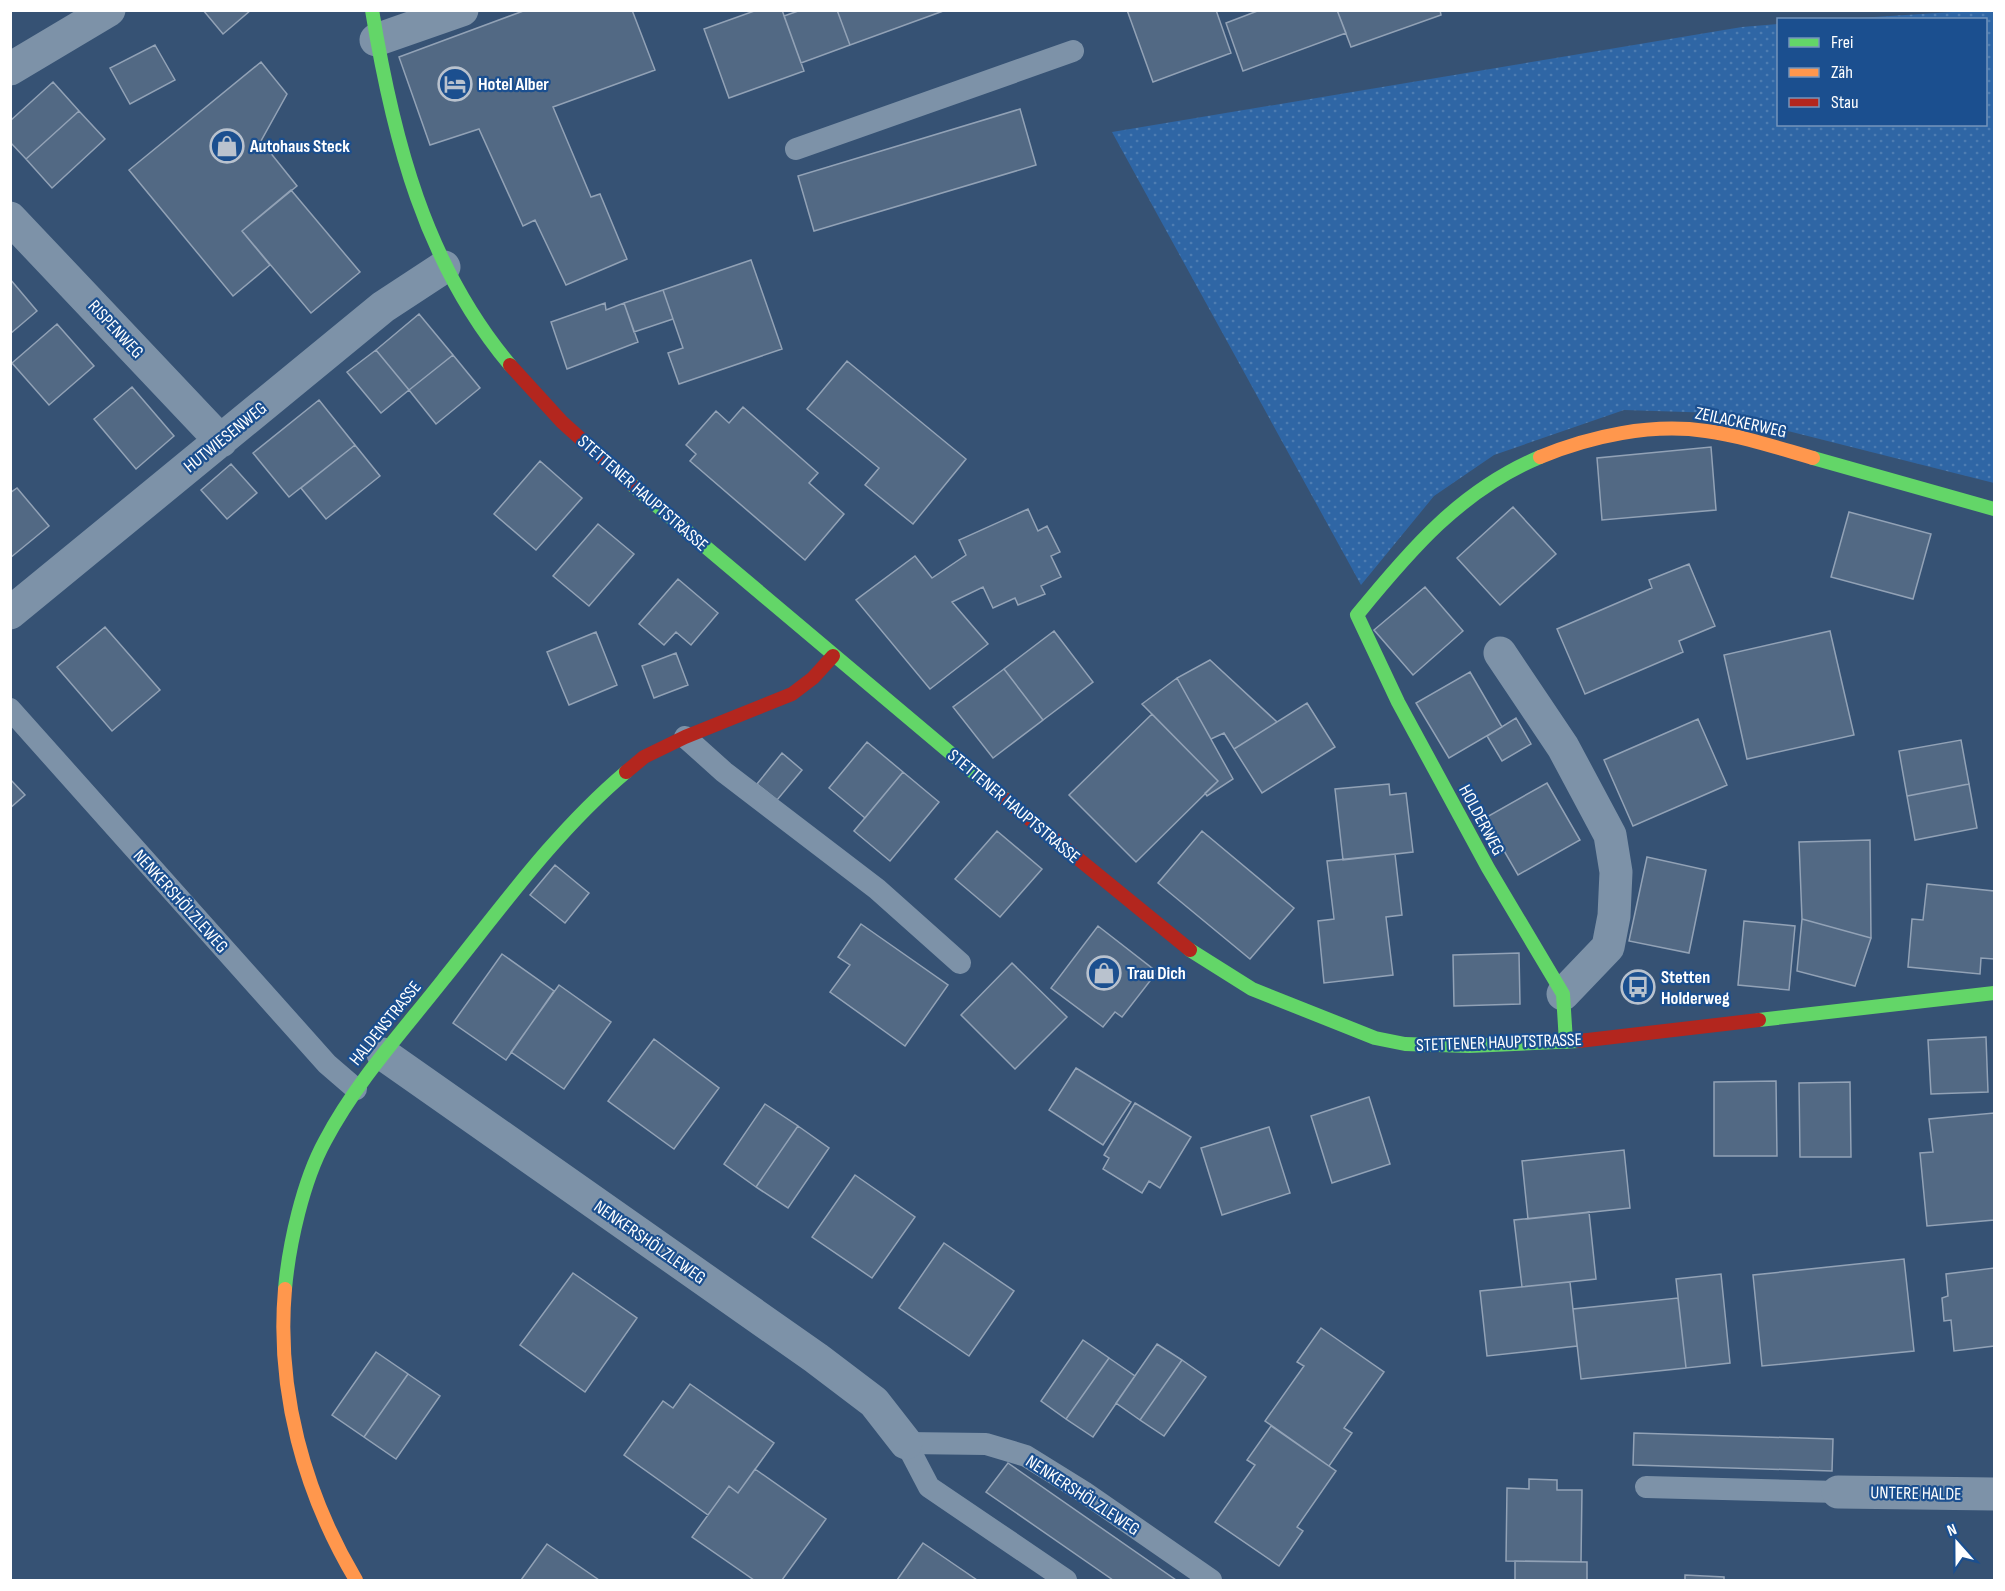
<svg xmlns="http://www.w3.org/2000/svg" width="2005" height="1591" font-family="'Sofia Sans Condensed',sans-serif">
	<style>
		.grass { fill: url(#grass-dots) }
		.building { fill: #526984; stroke: #92a2b6; stroke-width: 1.5 }
		.lines { fill: none; stroke-linecap: round; stroke-linejoin: round }
		.lane { stroke: #7d92a8; stroke-width: 22 }
		.street { stroke: #7d92a8; stroke-width: 33 }
		.fast { stroke: #63d668; stroke-width: 14 }
		.slow { stroke: #ff974d; stroke-width: 14 }
		.jam { stroke: #b3261e; stroke-width: 14 }
		.labels { text-anchor: middle; stroke-width: 4.5; stroke-linejoin: round; paint-order: stroke }
		.poi-label { font-size: 18px; font-weight: bold; fill: #fff; stroke: #1b4f8f; text-anchor: start }
		.street-label { font-size: 18px; fill: #fff; stroke: #1b4f8f }
	</style>
	<defs>
		<pattern id="grass-dots" width="8" height="8" patternUnits="userSpaceOnUse" patternTransform="scale(1.5)"><rect width="8" height="8" fill="#2f66a5"/><path d="M2 2h.1M6 6h.1" fill="none" stroke="#4e7db2" stroke-width="1.8" stroke-linecap="round"/></pattern>
	</defs>
	<rect width="100%" height="100%" fill="#365274"/>
	<path class="grass" d="M1968,11H1994V483L1717,413L1624,410L1494,455L1434,496L1361,585L1112,132L1742,27L1778,24V124H1986V20L1843,19Z"/>
	<path class="building" d="M203,10H251L223,34Z
		M526,10H632L655,70L553,107L591,197L600,194L627,259L566,285L535,220L523,226L479,129L430,145L399,57Z
		M757,10H782L804,71L729,98L704,29Z
		M801,10H837L850,45L801,63L784,16Z
		M837,10H946L850,45Z
		M1127,10H1216L1231,53L1153,82Z
		M1260,10H1337L1346,33L1243,71L1226,23Z
		M1337,10H1440L1441,15L1351,47Z
		M155,45L175,80L130,104L110,68Z
		M261,62L287,94L261,141L297,186L242,231L270,265L233,296L129,170Z
		M53,82L79,111L26,159L10,142V121Z
		M1020,109L1036,165L814,231L798,176Z
		M79,111L105,139L52,188L26,159Z
		M291,190L360,272L311,313L242,231Z
		M751,260L782,349L679,384L668,353L683,348L663,290Z
		M10,279L37,311L10,334Z
		M663,290L673,319L634,332L624,303Z
		M605,303L606,310L624,303L638,342L567,369L551,322Z
		M419,314L453,355L409,390L376,350Z
		M57,324L94,366L49,405L12,363Z
		M376,350L409,390L381,413L347,372Z
		M453,355L480,388L436,424L409,390Z
		M847,361L966,459L913,524L865,485L879,468L807,409Z
		M132,387L174,436L136,469L94,419Z
		M319,400L355,445L289,497L253,453Z
		M743,407L818,473L809,483L844,514L805,560L690,461L696,454L686,445L716,411L729,423Z
		M355,445L380,476L326,519L301,488Z
		M1711,447L1716,510L1602,520L1597,458Z
		M540,461L582,498L536,550L494,514Z
		M231,464L257,493L227,519L201,490Z
		M17,488L49,526L10,558V493Z
		M1513,507L1556,554L1500,605L1457,558Z
		M1028,509L1038,531L1047,526L1060,552L1051,556L1061,577L1041,586L1045,594L1018,605L1015,598L993,608L983,587L952,602L988,644L930,689L856,600L915,556L932,578L966,555L959,540Z
		M1849,512L1931,534L1913,599L1831,577Z
		M598,524L634,554L589,606L553,576Z
		M1689,564L1715,626L1679,641L1683,652L1585,694L1557,629L1652,588L1649,580Z
		M678,579L718,613L691,645L676,632L664,645L639,624Z
		M1425,587L1463,631L1413,675L1374,630Z
		M105,627L160,690L112,731L57,667Z
		M1054,631L1093,682L1043,720L1004,669Z
		M1830,631L1854,735L1747,759L1724,655Z
		M596,632L617,685L569,705L547,652Z
		M676,653L688,685L654,698L642,666Z
		M1210,660L1277,722L1234,749L1224,733L1211,739L1177,678Z
		M1004,669L1043,720L993,758L953,707Z
		M1470,672L1502,727L1449,758L1416,703Z
		M1177,678L1233,779L1207,796L1205,793L1218,781L1142,704Z
		M1307,703L1335,747L1262,793L1234,749Z
		M1152,714L1218,781L1136,862L1069,795Z
		M1516,718L1531,744L1502,761L1487,736Z
		M1698,719L1727,785L1633,826L1604,760Z
		M1961,740L1969,784L1907,796L1899,751Z
		M867,742L903,772L865,818L829,788Z
		M782,753L802,770L777,800L757,784Z
		M903,772L939,802L890,861L854,831Z
		M10,779L25,795L10,808Z
		M1547,783L1580,840L1518,875L1485,818Z
		M1389,784L1390,795L1406,793L1413,852L1343,860L1335,789Z
		M1969,784L1977,828L1915,840L1907,796Z
		M997,831L1042,869L1000,917L955,879Z
		M1202,831L1294,908L1250,959L1158,883Z
		M1870,840L1871,938L1802,919L1799,842Z
		M1395,854L1402,915L1386,917L1393,975L1324,983L1318,921L1334,919L1327,861Z
		M1647,857L1706,870L1689,953L1629,941Z
		M555,865L589,893L565,923L530,895Z
		M1927,884L1994,891V959L1981,958L1980,974L1908,967L1912,919L1923,920Z
		M1802,919L1871,938L1855,986L1797,971Z
		M1744,921L1795,926L1789,990L1738,985Z
		M861,924L948,985L905,1046L830,992L850,965L838,957Z
		M1098,926L1157,972L1122,1017L1115,1012L1103,1027L1051,988Z
		M1519,953L1520,1004L1454,1006L1453,955Z
		M502,954L554,991L506,1060L453,1023Z
		M1012,963L1067,1017L1015,1069L961,1015Z
		M559,985L611,1022L564,1089L511,1052Z
		M1986,1037L1988,1092L1931,1094L1928,1040Z
		M654,1039L719,1088L674,1149L608,1101Z
		M1076,1068L1131,1102L1103,1145L1049,1110Z
		M1776,1081L1777,1156H1714V1082Z
		M1850,1082L1851,1157H1800L1799,1083Z
		M1369,1097L1390,1164L1332,1183L1311,1116Z
		M1135,1103L1191,1137L1160,1188L1149,1181L1142,1193L1103,1169L1109,1158L1104,1155Z
		M765,1104L798,1126L756,1187L724,1164Z
		M1994,1113V1220L1927,1226L1920,1153L1933,1152L1929,1119Z
		M798,1126L829,1148L788,1208L756,1187Z
		M1269,1127L1290,1193L1222,1215L1201,1148Z
		M1624,1150L1630,1208L1528,1219L1522,1161Z
		M855,1175L915,1217L872,1278L812,1237Z
		M1589,1212L1596,1279L1522,1287L1514,1220Z
		M944,1243L1014,1291L969,1356L899,1308Z
		M1904,1259L1914,1351L1762,1366L1753,1275Z
		M1994,1268V1346L1954,1351L1951,1320L1944,1321L1942,1298L1948,1296L1946,1274Z
		M573,1273L637,1318L585,1392L520,1345Z
		M1721,1274L1730,1363L1686,1368L1676,1279Z
		M1570,1282L1577,1346L1487,1356L1480,1291Z
		M1678,1298L1686,1368L1581,1379L1573,1309Z
		M1321,1328L1384,1372L1344,1428L1352,1433L1329,1466L1265,1421L1304,1366L1297,1362Z
		M1083,1340L1109,1358L1066,1419L1041,1401Z
		M1157,1344L1182,1360L1140,1420L1116,1403Z
		M376,1352L408,1374L364,1437L332,1415Z
		M1109,1358L1135,1376L1093,1437L1066,1419Z
		M1182,1360L1206,1377L1164,1436L1140,1420Z
		M408,1374L440,1396L396,1459L364,1437Z
		M690,1384L774,1443L738,1493L729,1486L708,1515L624,1455L663,1401L673,1408Z
		M1271,1426L1336,1471L1297,1527L1303,1531L1279,1566L1215,1522L1255,1465L1247,1460Z
		M1634,1433L1833,1439L1832,1471L1633,1465Z
		M1008,1463L1176,1580H1113L986,1492Z
		M755,1469L826,1519L782,1580H754L692,1537L729,1486L738,1493Z
		M1529,1479L1557,1480V1490H1582L1581,1562L1506,1561L1507,1488L1529,1489Z
		M923,1543L977,1580H897Z
		M547,1544L599,1580H521Z
		M1515,1561L1587,1562V1580H1515Z
		M1685,1575L1724,1577V1580H1685Z"/>
	<g class="lines">
		<path class="lane" d="M796,149L1073,51
			M10,709L327,1064L356,1089
			M685,737L724,772L877,889L960,963
			M1646,1487L1838,1492
			M1066,1580L929,1487L906,1443L986,1444L1026,1456L1084,1492L1211,1580"/>
		<path class="street" d="M376,40L462,10
			M10,69L109,10
			M10,218L221,441
			M10,613L383,307L444,267
			M1500,653L1563,747L1610,835L1616,872L1614,916L1608,947L1563,994
			M383,1054L816,1358L874,1402L906,1443
			M1838,1492L1994,1494"/>
		<path class="fast" d="M372,10C393,138 425,264 510,365
			M1540,457C1461,490 1410,550 1357,615L1398,702L1488,868L1563,994L1566,1042
			M1813,458L1994,509
			M631,484L1005,799
			M1190,950L1252,989L1375,1038L1405,1044L1469,1046L1579,1041
			M1759,1020L1994,993
			M285,1289C289,1244 303,1181 325,1141C356,1082 402,1032 443,980C501,908 555,832 626,772"/>
		<path class="slow" d="M1540,457C1591,436 1651,423 1706,431C1743,436 1778,448 1813,458
			M285,1289C276,1390 304,1493 356,1580"/>
		<path class="jam" d="M510,365L562,422L631,484
			M626,772L644,757L685,737L792,694L813,678L833,656
			M1005,799L1190,950
			M1579,1041L1759,1020"/>
	</g>
	<defs>
		<g id="hotel-ring" transform="scale(1.725)"><circle r="9.5" fill="#1b4f8f" stroke="#b9c2ce" stroke-width="1.5"/><path d="M-6-4.5h1.5V1H6V5H4.5V3h-9V5H-6ZM-4 0a1.8 1.8 0 1 1 3.6 0ZM.5 0V-2.5h3Q6-2.5 6 0Z" fill="#b9c2ce"/></g>
		<g id="shop-ring" transform="scale(1.725)"><circle r="9.5" fill="#1b4f8f" stroke="#b9c2ce" stroke-width="1.5"/><path d="M-5-2.5h2.3a2.7 3.5 0 0 1 5.4 0H5L5.5 6h-11ZM-1.5-2.5h3a1.5 2.3 0 0 0-3 0Z" fill="#b9c2ce"/></g>
		<g id="bus-ring" transform="scale(1.725)"><circle r="9.5" fill="#1b4f8f" stroke="#b9c2ce" stroke-width="1.5"/><path d="M-5-6H5V4H4V6H2V4H-2V6H-4V4H-5ZM-3.5-4V0h7V-4ZM-3.5 1.2v1.5H-2V1.2ZM2 1.2v1.5H3.5V1.2Z" fill="#b9c2ce"/></g>
	</defs>
	<g fill-rule="evenodd">
		<use href="#hotel-ring" x="455" y="84"/>
		<use href="#shop-ring" x="227" y="146"/>
		<use href="#shop-ring" x="1104" y="973"/>
		<use href="#bus-ring" x="1638" y="987"/>
	</g>
	<g class="labels">
		<g class="poi-label">
			<text x="478" y="90">Hotel Alber</text>
			<text x="250" y="152">Autohaus Steck</text>
			<text x="1127" y="979">Trau Dich</text>
			<text x="1661" y="983">Stetten<tspan x="1661" dy="21">Holderweg</tspan></text>
		</g>
		<g class="street-label">
			<text transform="translate(116 329) rotate(47)" y="6">RISPENWEG</text>
			<text transform="translate(1741 422) rotate(12)" y="6">ZEILACKERWEG</text>
			<text transform="translate(225 437) rotate(-39)" y="6">HUTWIESENWEG</text>
			<text transform="translate(643 493) rotate(41)" y="6">STETTENER HAUPTSTRASSE</text>
			<text transform="translate(1014 806) rotate(40)" y="6">STETTENER HAUPTSTRASSE</text>
			<text transform="translate(1482 820) rotate(62)" y="6">HOLDERWEG</text>
			<text transform="translate(181 901) rotate(48)" y="6">NENKERSHÖLZLEWEG</text>
			<text transform="translate(385 1023) rotate(-51)" y="6">HALDENSTRASSE</text>
			<text transform="translate(1499 1042) rotate(-2)" y="6">STETTENER HAUPTSTRASSE</text>
			<text transform="translate(650 1242) rotate(35)" y="6">NENKERSHÖLZLEWEG</text>
			<text transform="translate(1916 1493) rotate(1)" y="6">UNTERE HALDE</text>
			<text transform="translate(1083 1495) rotate(33)" y="6">NENKERSHÖLZLEWEG</text>
		</g>
	</g>
	<rect width="2005" height="1591" fill="none" stroke="#ffffff" stroke-width="24"/>
	<rect x="1777" y="18" width="210" height="108" fill="#1b4f8f" stroke="#7695bc" stroke-width="1.5"/>
	<rect x="1789" y="38" width="30" height="9" fill="#63d668" stroke="#7695bc" stroke-width="1.5"/>
	<text x="1831" y="48" font-size="18" fill="#ffffff">Frei</text>
	<rect x="1789" y="68" width="30" height="9" fill="#ff974d" stroke="#7695bc" stroke-width="1.5"/>
	<text x="1831" y="78" font-size="18" fill="#ffffff">Zäh</text>
	<rect x="1789" y="98" width="30" height="9" fill="#b3261e" stroke="#7695bc" stroke-width="1.5"/>
	<text x="1831" y="108" font-size="18" fill="#ffffff">Stau</text>
	<g transform="translate(1957 1543) rotate(339)" stroke="#1b4f8f" stroke-width="4.5" paint-order="stroke">
	<path d="M0-4.5L10 22L0 15L-10 22Z" fill="#ffffff"/>
	<text y="-9" font-size="16" font-weight="bold" text-anchor="middle" fill="#ffffff">N</text>
	</g>
</svg>
